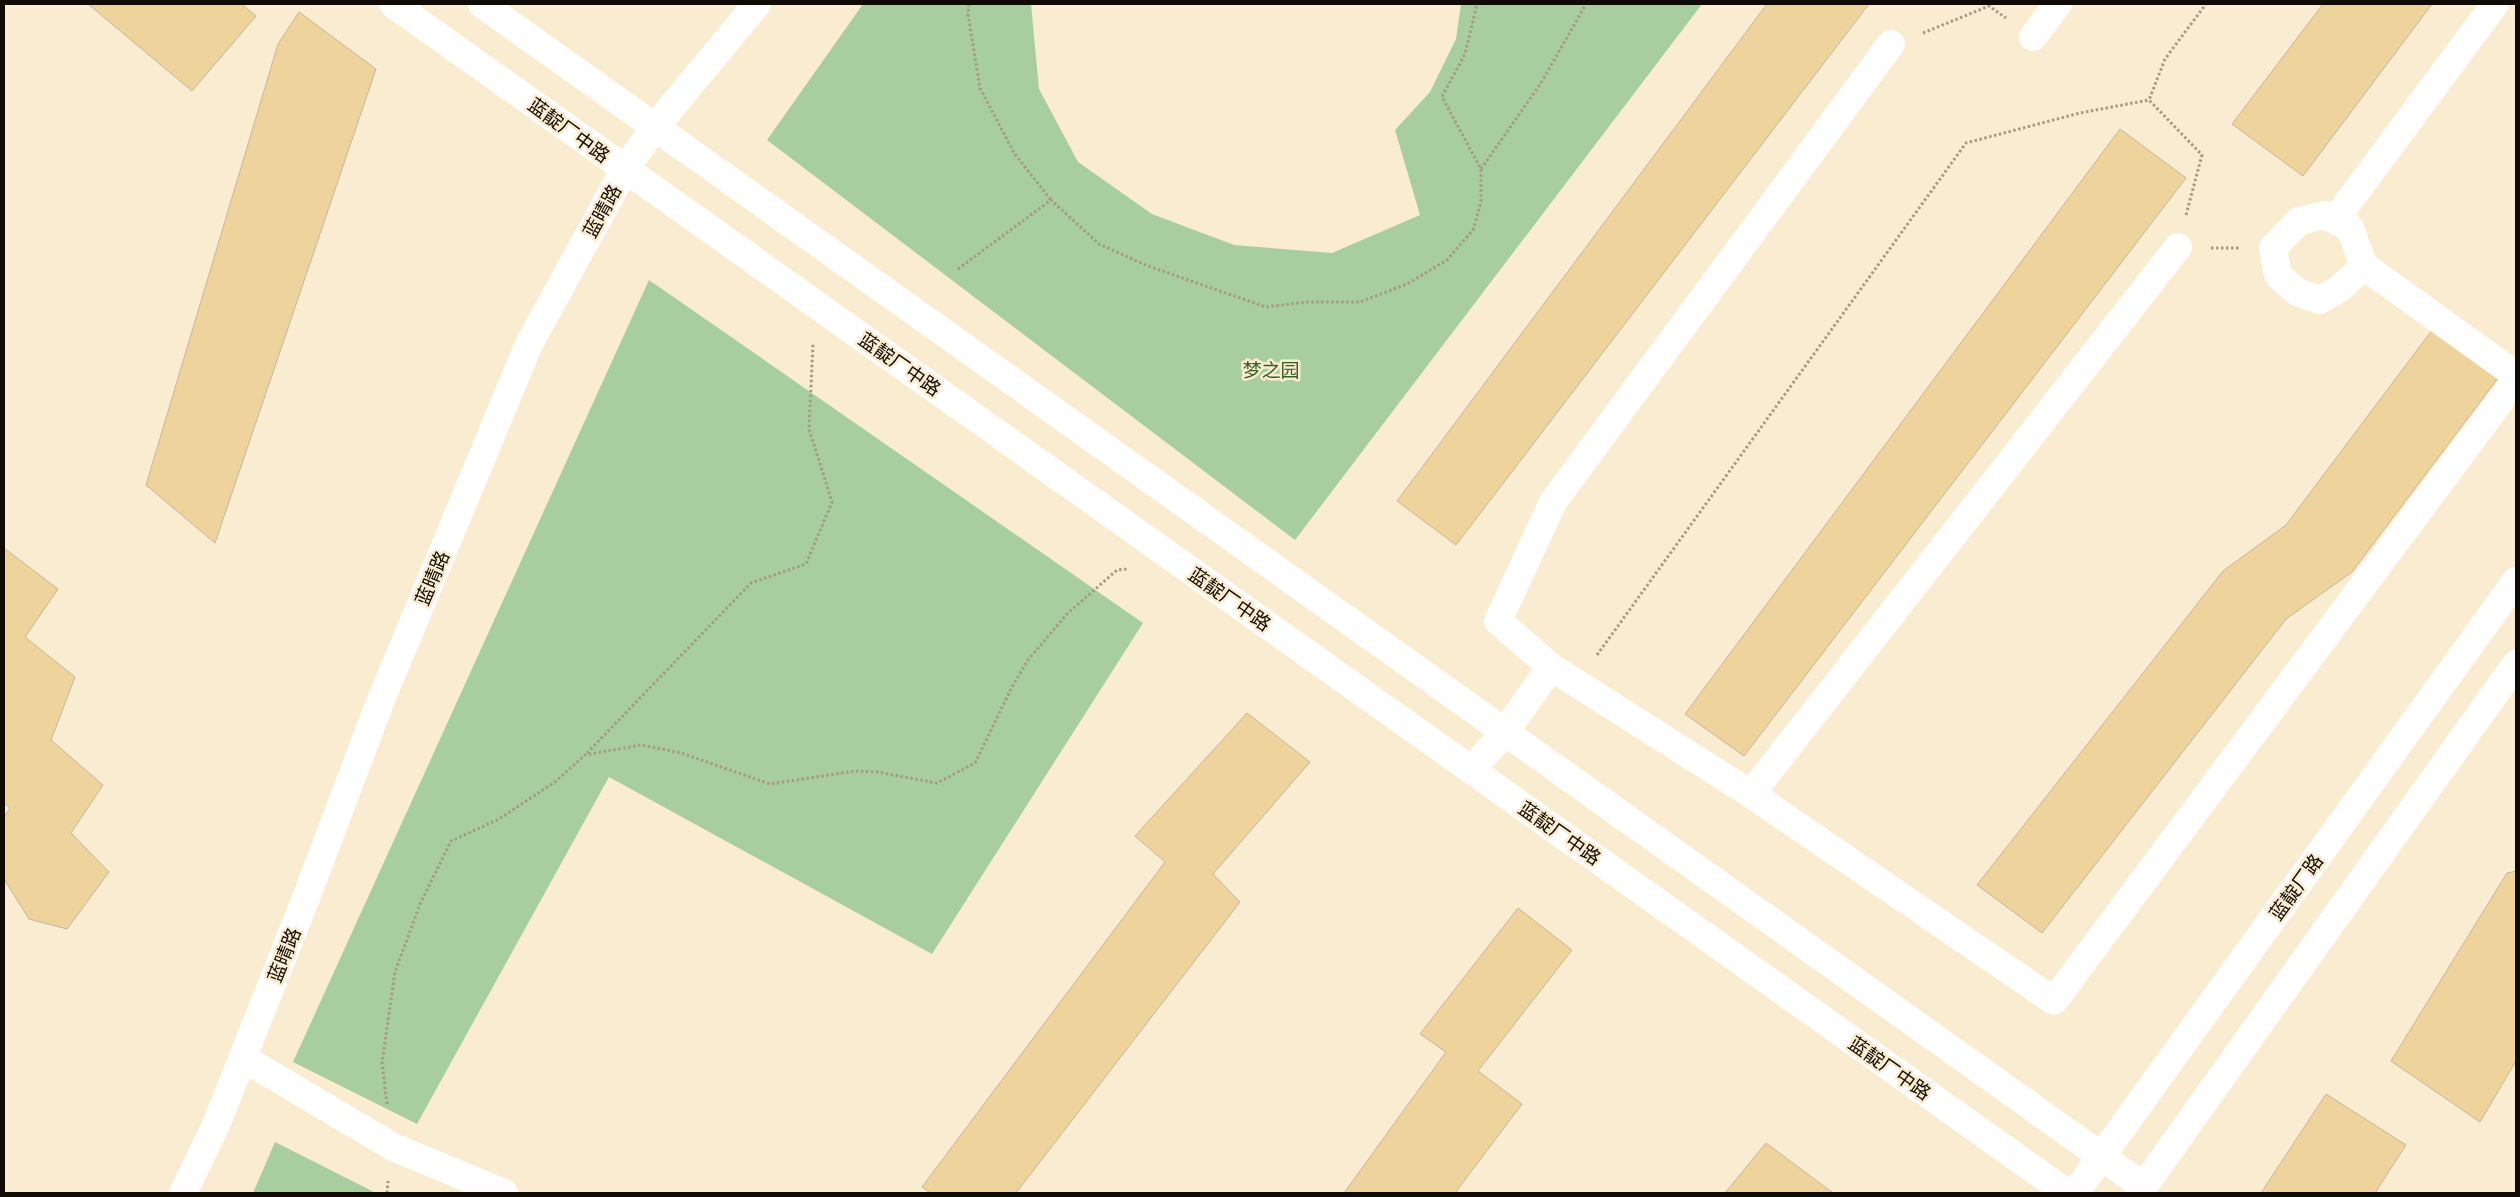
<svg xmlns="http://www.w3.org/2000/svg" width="2520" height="1197" font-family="Signika,'Noto Sans SC',sans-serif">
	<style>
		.green { fill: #a8ce9f }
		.building { fill: #eed39d; stroke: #c4b69c }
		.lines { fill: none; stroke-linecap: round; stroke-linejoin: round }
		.path { stroke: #a59a86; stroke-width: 3; stroke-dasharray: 2.5 2.5; stroke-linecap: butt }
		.minor { stroke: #fff; stroke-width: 28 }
		.labels { text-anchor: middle; stroke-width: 5; stroke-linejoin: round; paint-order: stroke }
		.street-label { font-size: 19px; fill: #100b04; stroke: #faecd0 }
		.park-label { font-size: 19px; fill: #306225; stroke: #faecd0 }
	</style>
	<rect width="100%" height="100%" fill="#faecd0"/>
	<path class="green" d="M863,4H1031L1039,89L1078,162L1152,214L1234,245L1332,253L1420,215L1395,130L1430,92L1456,39L1461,4H1702L1295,540L767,140Z
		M649,280L1143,623L932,954L609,777L417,1124L293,1062Z
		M275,1142L376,1193H253Z"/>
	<path class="building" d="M88,4H242L256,16L192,91Z
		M1767,4H1869L1456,545L1397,501Z
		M2323,4H2432L2303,176L2232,124Z
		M299,12L376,69L215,543L146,485L278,44Z
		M2120,129L2186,178L1744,756L1685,714Z
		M2436,325L2501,374L2352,572L2286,619L2042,933L1977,885L2223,571L2286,525Z
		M4,548L58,589L25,637L75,677L51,740L103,785L71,833L109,872L67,929L29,919L4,879V817L10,808L4,803Z
		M1247,713L1310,762L1213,874L1240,902L1016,1193H930L922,1187L1165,862L1135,836Z
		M2516,871V1061L2480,1122L2391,1061L2507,873Z
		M1518,908L1572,950L1478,1071L1522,1104L1455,1193H1344L1446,1052L1420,1034Z
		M2326,1094L2406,1145L2375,1193H2261Z
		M1766,1143L1833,1193H1725Z"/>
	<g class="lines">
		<path class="path" d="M969,4L968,14L980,88L1014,153L1051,200
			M1923,33L1989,6L2006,18
			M1481,169L1541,83L1586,4
			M2186,215L2202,155L2149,100L2165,59L2206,4
			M2211,248H2239
			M958,269L1051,200L1099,244L1148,266L1266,307L1307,302H1360L1407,284L1447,260L1473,230L1481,202V169L1442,97L1465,54L1477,4
			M1597,655L1966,143L2080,113L2149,100
			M587,753L751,583L806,564L832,502L809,429L813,344
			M387,1104L382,1063L395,972L420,904L451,841L499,819L555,782L585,755L641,745L681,753L770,784L855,771L878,772L937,783L975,763L1012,687L1028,660L1067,614L1117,570L1128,569
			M387,1193L388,1181"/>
		<path class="minor" d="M393,4L2067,1193
			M482,4L2143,1186
			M2033,37L2058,4
			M1891,44L1553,502L1498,621L1551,667L1751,794L2178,247
			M2335,220L2495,4
			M2364,266L2339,289L2320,300L2297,292L2278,275L2273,248L2299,221L2325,215L2350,228L2364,266L2516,375
			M1471,770L1505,732L1551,667
			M1751,794L2054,1001L2516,380
			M243,1058L393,1147L504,1193
			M183,1193L216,1125L306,898L379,705L529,344L625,169L655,127L757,4
			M2075,1193L2516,581
			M2139,1193L2516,664"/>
	</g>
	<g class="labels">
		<g class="street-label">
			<text transform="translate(569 130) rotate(36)" y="7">蓝靛厂中路</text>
			<text transform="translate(602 211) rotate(-61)" y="7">蓝晴路</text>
			<text transform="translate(900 364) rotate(35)" y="7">蓝靛厂中路</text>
			<text transform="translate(432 578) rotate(-67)" y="7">蓝晴路</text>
			<text transform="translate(1230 599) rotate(35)" y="7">蓝靛厂中路</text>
			<text transform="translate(1560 833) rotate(35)" y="7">蓝靛厂中路</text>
			<text transform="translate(2296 887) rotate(-54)" y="7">蓝靛厂路</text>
			<text transform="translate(284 955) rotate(-68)" y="7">蓝晴路</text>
			<text transform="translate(1890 1068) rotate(35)" y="7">蓝靛厂中路</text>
		</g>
		<g class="park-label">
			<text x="1271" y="377">梦之园</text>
		</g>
	</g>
	<rect width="2520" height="1197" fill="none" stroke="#100b04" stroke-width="10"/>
</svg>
